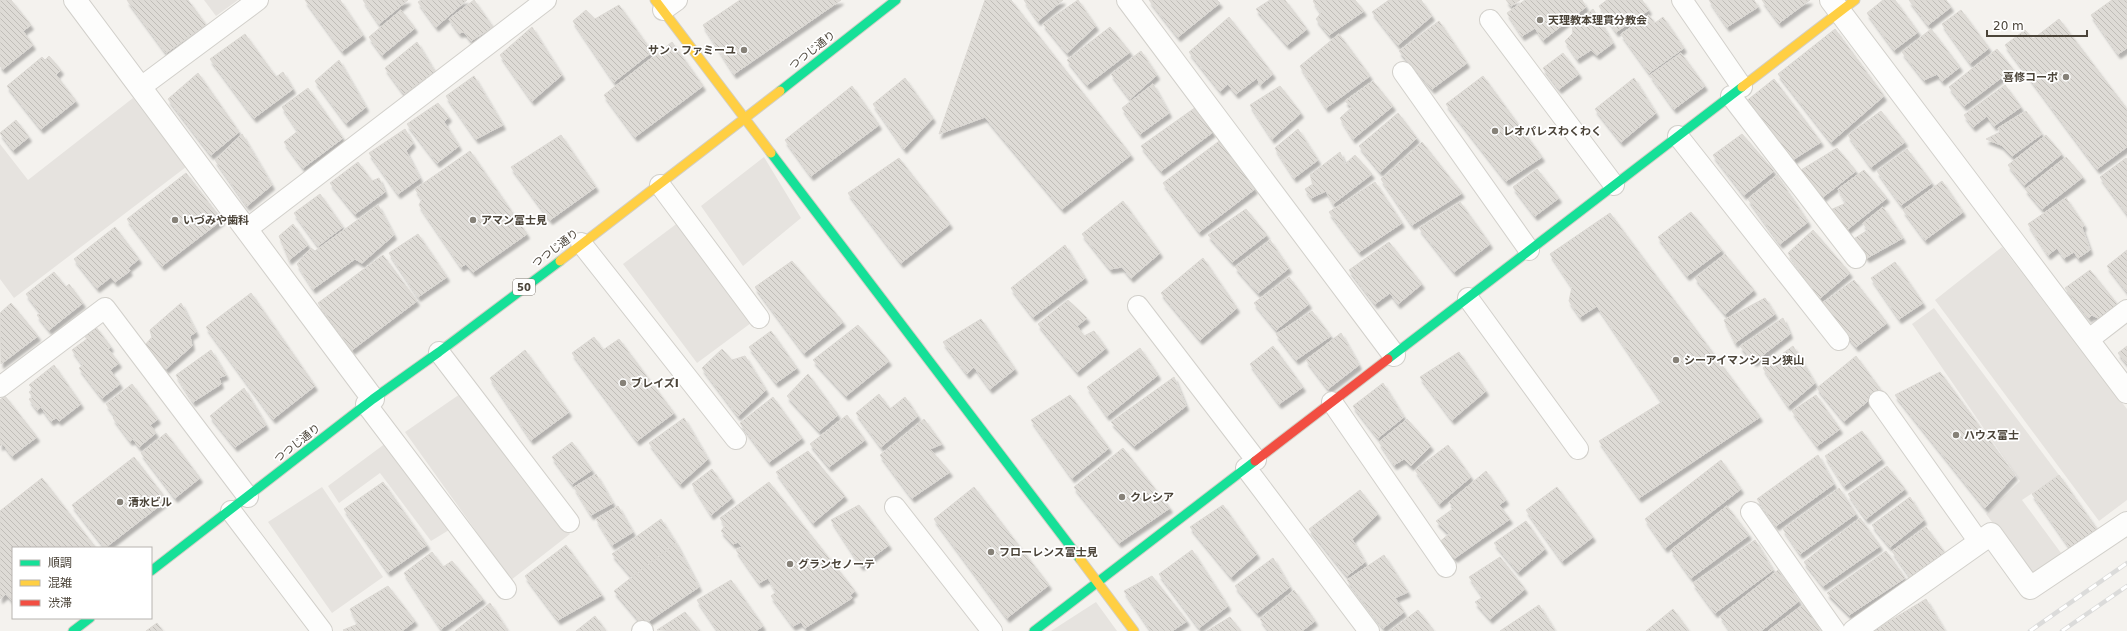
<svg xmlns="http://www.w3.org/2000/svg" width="2127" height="631" font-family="'DejaVu Sans','Noto Sans JP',sans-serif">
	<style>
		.parking { fill: #e6e3df }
		.building { fill: url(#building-back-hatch); stroke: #dcd9d4; filter: url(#shadow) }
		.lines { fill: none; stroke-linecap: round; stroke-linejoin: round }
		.lane-casing { stroke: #d2d0cb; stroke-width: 22 }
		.street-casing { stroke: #d2d0cb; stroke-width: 24 }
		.fast-casing { stroke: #d3cfc5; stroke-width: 11 }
		.slow-casing { stroke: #d3cfc5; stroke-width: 11 }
		.jam-casing { stroke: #d3cfc5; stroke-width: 11 }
		.lane { stroke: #fdfdfc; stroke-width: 20 }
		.street { stroke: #fdfdfc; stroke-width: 22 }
		.fast { stroke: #16e098; stroke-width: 9 }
		.slow { stroke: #ffcf43; stroke-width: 9 }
		.jam { stroke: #f24e42; stroke-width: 9 }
		.rail-casing { stroke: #dbdbda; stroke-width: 4.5 }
		.rail { stroke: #fff; stroke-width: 3; stroke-dasharray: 9; stroke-linecap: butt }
		.poi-dot { fill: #868178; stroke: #fff; stroke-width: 1.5 }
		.labels { text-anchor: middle; stroke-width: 3.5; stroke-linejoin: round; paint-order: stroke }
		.shield { fill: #fff; stroke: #817c74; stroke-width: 1 }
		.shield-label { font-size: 10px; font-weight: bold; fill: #4b4439 }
		.poi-label { font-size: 11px; font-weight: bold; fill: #4b4439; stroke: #fff; text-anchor: start }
		.street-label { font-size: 11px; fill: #4b4439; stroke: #fff }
	</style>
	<defs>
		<pattern id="building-back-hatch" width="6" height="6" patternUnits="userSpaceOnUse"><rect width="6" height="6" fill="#dedbd6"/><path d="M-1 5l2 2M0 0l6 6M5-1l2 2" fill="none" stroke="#c0bdb8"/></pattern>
		<filter id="shadow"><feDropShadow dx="2.5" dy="4.5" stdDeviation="1" flood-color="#0004"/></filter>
	</defs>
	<rect width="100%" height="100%" fill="#f4f2ee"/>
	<path class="parking" d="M204,0H238L216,16Z
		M133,98L186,167L14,298L0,279V144L28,180Z
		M764,157L801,218L743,266L701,206Z
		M679,222L751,323L697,363L623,264Z
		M2002,247L2127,409V500L2099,521L1935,300Z
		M1934,308L2059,475L2022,500L2061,553L2032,575L1986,514L2020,481L1912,324Z
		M463,392L570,534L511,580L405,432Z
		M386,443L449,530L431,541L380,473L339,503L328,486Z
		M322,487L383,577L332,613L268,522Z
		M1096,602L1117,631H1051Z"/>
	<path class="building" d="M0,0H11L31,25L23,31L33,45L3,69L0,66Z
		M127,0H188L206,25L166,53Z
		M305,0H340L363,35L342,51Z
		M363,0H408L379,24Z
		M421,0H467L436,27L418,2Z
		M474,0L493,27L471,41L464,32L459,33L449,19Z
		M740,0H841L734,74L703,25Z
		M985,0H1011L1131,155L1062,209L985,117L939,134Z
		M1024,0H1063L1038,21Z
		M1078,0L1096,26L1067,53L1043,24Z
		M1149,0H1217L1220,3L1178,37Z
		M1270,0H1285L1307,29L1287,45L1256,9Z
		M1314,0H1355L1364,11L1329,35L1316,19L1321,13L1313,1Z
		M1389,0H1421L1432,16L1398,45L1372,12Z
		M1506,0H1520L1511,6Z
		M1525,0H1582L1586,7L1543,40L1535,28L1522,36L1507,13Z
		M1607,0H1642L1649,10L1616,32L1599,6Z
		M1709,0H1754L1758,7L1727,27Z
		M1762,0H1810L1779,23Z
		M1883,0H1895L1918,32L1894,50L1867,13Z
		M1909,0H1946L1951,7L1928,25Z
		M2112,0H2127V48L2118,54L2091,15Z
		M619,5L652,52L614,82L573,21L586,10L595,19Z
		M1593,9L1613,43L1597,55L1591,50L1577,59L1565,41L1573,33L1572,26Z
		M401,10L415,28L382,55L369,37Z
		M1961,10L1989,48L1970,63L1942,24Z
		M1649,15L1655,23L1663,17L1684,48L1649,73L1621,34Z
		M1229,17L1273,74L1260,85L1257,78L1236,94L1228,84L1220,91L1189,52Z
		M2059,19L2127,109V147L2097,169L2005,45L2025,30L2033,39Z
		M1439,21L1467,63L1432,89L1399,51Z
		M532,27L562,75L532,101L500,55Z
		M1110,27L1130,52L1087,85L1067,60Z
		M1835,29L1884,96L1831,142L1778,74Z
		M1931,29L1960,67L1942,81L1937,74L1924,80L1902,52Z
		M245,34L276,77L283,72L293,89L254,118L210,59Z
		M1339,34L1370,76L1326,108L1300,66Z
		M417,42L435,72L404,94L385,68Z
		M672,42L703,86L635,137L604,95Z
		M1997,49L2013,69L1964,106L1949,87Z
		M1141,51L1157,75L1130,99L1111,74Z
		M1563,53L1579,74L1559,89L1543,68Z
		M1681,53L1705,86L1674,109L1650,75Z
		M49,56L61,70L56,75L76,101L41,129L7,86L42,57L45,60Z
		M339,60L366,107L346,123L315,81Z
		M198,73L239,132L211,155L168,99Z
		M474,76L503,125L476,139L446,96Z
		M1483,76L1542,157L1506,181L1446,104Z
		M905,78L933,118L904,149L873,104Z
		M1634,78L1656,113L1621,142L1595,109Z
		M1774,79L1821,142L1791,161L1745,102Z
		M1373,81L1393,106L1353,139L1340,118L1352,107L1345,101Z
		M1153,84L1169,113L1140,134L1122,108Z
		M2005,85L2021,107L1994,126L1987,116L1973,127L1964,115Z
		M852,86L879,125L811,176L785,140Z
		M1280,86L1301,113L1272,139L1250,105Z
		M308,88L343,138L303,168L284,142L298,131L282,107Z
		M438,103L449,117L444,122L459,146L437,163L407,124Z
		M1196,107L1213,132L1161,171L1141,146Z
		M1881,111L1905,142L1871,167L1848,135Z
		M2026,111L2042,134L2012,156L2001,145L1986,139L2000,132L1998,128Z
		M1398,113L1417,138L1380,172L1359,146Z
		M16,120L29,137L13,150L0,133Z
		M405,129L413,143L406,151L420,178L398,194L369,153Z
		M1298,129L1318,160L1294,178L1275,148Z
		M242,134L272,185L247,206L215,160Z
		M1742,134L1774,171L1744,195L1713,155Z
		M561,135L596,187L550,220L511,167Z
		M2046,135L2062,154L2024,185L2008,165Z
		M1222,139L1255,189L1199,232L1163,183Z
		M1422,142L1462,193L1412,225L1381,179Z
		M1837,148L1856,171L1818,201L1796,173Z
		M1907,149L1932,183L1901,205L1877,171Z
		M470,151L527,234L473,272L466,264L461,267L419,205L422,199L415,189Z
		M1340,152L1345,164L1355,155L1372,174L1333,204L1326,191L1311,198L1305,189L1313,184L1310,175Z
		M2066,157L2083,177L2042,209L2025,189Z
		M899,158L950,224L901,263L848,193Z
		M2126,158L2127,160V214L2100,177Z
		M358,162L372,181L379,178L385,192L355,214L330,183Z
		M1537,169L1559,198L1535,216L1513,187Z
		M1864,170L1887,198L1843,233L1826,212L1846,203L1838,189Z
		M186,173L222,220L162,266L127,219Z
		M1777,175L1808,222L1780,244L1748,199Z
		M1942,181L1963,212L1925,240L1903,210Z
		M1375,182L1402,223L1359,252L1329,212Z
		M320,194L343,227L318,246L294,213Z
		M2066,198L2084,225L2082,228L2090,250L2078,258L2074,252L2064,258L2057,248L2048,255L2028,224Z
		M1123,201L1160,253L1131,278L1122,267L1110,269L1082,234Z
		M1460,202L1490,244L1454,272L1419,228Z
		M378,205L394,235L362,263L355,259L313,289L297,264L311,248L315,251Z
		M1883,207L1903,238L1867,258L1852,240L1868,230L1863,223Z
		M1246,209L1267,235L1232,262L1208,235Z
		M1691,212L1722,250L1687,276L1658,237Z
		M1610,213L1760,417L1639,498L1599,441L1662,402L1597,306L1580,317L1569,301L1572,287L1550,254Z
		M293,224L308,245L289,260L279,236Z
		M115,227L139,259L128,268L130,271L115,282L111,277L97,288L74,259Z
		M1813,230L1850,273L1819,299L1788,253Z
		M418,234L447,277L418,297L389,253Z
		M1270,240L1289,268L1258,293L1235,267Z
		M1389,242L1422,284L1398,304L1390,293L1375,304L1349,270Z
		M1065,245L1085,278L1033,317L1011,288Z
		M2127,250V292L2107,266Z
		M1725,254L1754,290L1725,314L1695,278Z
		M383,255L417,301L352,350L318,303Z
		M1203,258L1237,308L1200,340L1161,293Z
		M792,261L843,322L804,353L755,287Z
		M1895,262L1923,303L1899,319L1871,278Z
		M2090,270L2118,305L2100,319L2092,315L2089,318L2065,288Z
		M54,272L66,287L69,284L83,303L49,330L37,315L41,313L26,294Z
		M1289,277L1309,304L1276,330L1254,303Z
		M1854,280L1887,323L1856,347L1821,304Z
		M251,293L315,386L273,419L206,327Z
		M1765,298L1775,314L1735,343L1724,320Z
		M1068,300L1087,318L1077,326L1084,336L1094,331L1106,348L1077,372L1038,324Z
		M11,303L38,336L1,364L0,313Z
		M181,303L196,332L190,336L192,346L166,369L145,345L152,337L150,330Z
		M1312,311L1331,336L1296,360L1276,334Z
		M1783,318L1790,334L1754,362L1740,346Z
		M981,319L1015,369L990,389L974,367L967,374L943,342Z
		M858,325L889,361L846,396L813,360Z
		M96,327L111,347L108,349L119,363L110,370L120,384L102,398L79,368L83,365L72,350L87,339L84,336Z
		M771,331L797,368L776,383L749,347Z
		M1341,333L1359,365L1328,389L1306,360Z
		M594,337L603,350L619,339L674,413L637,441L572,353Z
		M1273,346L1303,387L1279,404L1250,364Z
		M1793,346L1815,383L1788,406L1763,368Z
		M2127,346V364L2118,353Z
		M1140,348L1158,375L1107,416L1087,387Z
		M722,349L732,360L745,356L766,390L738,416L702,368Z
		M211,350L226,375L219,378L221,384L193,402L176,375Z
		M525,350L569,412L531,440L490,378Z
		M1459,352L1486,391L1452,420L1420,377Z
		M1856,356L1881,390L1844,421L1817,388Z
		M54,365L81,404L59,421L56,418L51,421L41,407L37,410L29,399L33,397L29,392L33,389L29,385Z
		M1940,372L2015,475L1985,508L1895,395Z
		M808,374L838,415L819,431L787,396Z
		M1174,377L1186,406L1134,446L1111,422Z
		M1383,383L1404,417L1378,438L1353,406Z
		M132,384L158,419L150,425L156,433L139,447L133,439L130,441L113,418L115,416L106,404Z
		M244,388L266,425L235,447L210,416Z
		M879,394L890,409L905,397L918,416L881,447L856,413Z
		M1070,395L1109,448L1072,478L1031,420Z
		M1816,395L1840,429L1817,446L1792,411Z
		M5,396L37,437L12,456L3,444L0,446V400Z
		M773,397L802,438L769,462L740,423Z
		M847,415L865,440L829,467L810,444Z
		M684,418L708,459L680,484L649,443Z
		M924,419L942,444L930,449L950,472L912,498L880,455Z
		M1407,419L1431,446L1411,466L1404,459L1394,465L1379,442Z
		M1862,431L1882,459L1844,486L1825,456Z
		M166,433L200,478L175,498L141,453Z
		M572,442L592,470L572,484L552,457Z
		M1448,445L1471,477L1439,504L1415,470Z
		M1123,448L1170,508L1119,543L1074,487Z
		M808,451L845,496L813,523L776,472Z
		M1818,455L1834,484L1776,526L1757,499Z
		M134,457L167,500L105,548L72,505Z
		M1721,460L1741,489L1665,548L1645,519Z
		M1887,466L1905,489L1866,519L1848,494Z
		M712,469L732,498L711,515L692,484Z
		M1486,471L1506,500L1499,505L1510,519L1455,558L1437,544L1449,534L1436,521L1454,508L1449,502Z
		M596,474L613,503L591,515L574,487Z
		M2059,475L2097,529L2070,548L2032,494Z
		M42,478L96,548H13V602L6,594L0,599V511Z
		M383,482L427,545L388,572L344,509Z
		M769,482L855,591L850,595L852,598L805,628L801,622L793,626L771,596L776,592L768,578L759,583L736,550L742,547L738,542L733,544L721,531L725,526L720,518Z
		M974,487L1049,585L1007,618L934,519Z
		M1557,487L1593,537L1562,561L1526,510Z
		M1839,488L1856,514L1800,554L1783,529Z
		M1360,490L1378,514L1352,539L1365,562L1347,576L1309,529Z
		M1910,497L1924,520L1890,547L1872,525Z
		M859,505L889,545L861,566L831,520Z
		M1223,505L1257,554L1231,577L1190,527Z
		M618,506L633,532L612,545L596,519Z
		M1727,506L1749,535L1691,578L1671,550Z
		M1860,518L1880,546L1823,586L1804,562Z
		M661,519L676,543L632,577L612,554Z
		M1526,521L1545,549L1518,572L1494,543Z
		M1926,527L1945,553L1910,577L1892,551Z
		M1755,540L1773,570L1715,613L1693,583Z
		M676,543L699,587L643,625L614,591Z
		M566,545L602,595L558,620L525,576Z
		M1192,550L1228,606L1199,628L1159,574Z
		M1886,551L1905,578L1849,615L1827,593Z
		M432,552L443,567L452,561L483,599L441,629L404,573Z
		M1384,555L1408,592L1395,598L1404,612L1383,628L1347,580Z
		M1500,557L1525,589L1490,619L1475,602L1483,597L1469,577Z
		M1273,558L1290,587L1257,613L1235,586Z
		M1778,570L1799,601L1761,631H1730L1720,616Z
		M1152,576L1187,621L1172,631H1151L1124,591Z
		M731,580L763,626L756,631H718L697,600Z
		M388,586L415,621L402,631H345L343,630L358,624L350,609Z
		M1294,590L1315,621L1302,631H1269L1260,619Z
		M1926,599L1945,631H1873Z
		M490,603L508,631H455Z
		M1804,604L1820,631H1768Z
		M1539,605L1555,631H1500Z
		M1673,609L1689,631H1646Z
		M1418,610L1434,631H1390Z
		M685,612L700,631L657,630Z
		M595,616L606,631H576Z
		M1230,617L1241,631H1207Z
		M157,623L163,631H146Z"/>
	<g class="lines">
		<g class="lane-casing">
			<path id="lane" d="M1682,0L1742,87
				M663,10L677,0
				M1490,20L1614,185
				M1403,72L1529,250
				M141,87L258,0
				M1731,96L1856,258
				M1678,136L1839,340
				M660,185L759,318
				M247,229L546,0
				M581,243L736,439
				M1468,298L1578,449
				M1138,306L1256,460
				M2088,340L2127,310
				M439,352L569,522
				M0,387L105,308L248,497
				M1879,401L1979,542
				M1332,402L1446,567
				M366,404L506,589
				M1246,468L1369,631
				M895,507L992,631
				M231,511L322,631
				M1751,512L1835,631
				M642,631H643"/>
		</g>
		<g class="street-casing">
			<path id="street" d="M75,0L373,399
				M1128,0L1394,355
				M1831,0L2127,392
				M1854,631L1991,534L2030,588L2127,523"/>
		</g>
		<g class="fast-casing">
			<path id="fast" d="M780,91L896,0
				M771,153L1080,559
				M1388,359L1742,87
				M151,571L373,399L439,352L560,261
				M73,631L90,618
				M1034,631L1255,461"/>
		</g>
		<g class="slow-casing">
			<path id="slow" d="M655,0L771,153
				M1742,87L1855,0
				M560,261L780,91
				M1080,559L1134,631"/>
		</g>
		<g class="jam-casing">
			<path id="jam" d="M1255,461L1388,359"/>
		</g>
		<use href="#lane" class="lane"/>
		<use href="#street" class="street"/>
		<use href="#fast" class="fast"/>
		<use href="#slow" class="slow"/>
		<use href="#jam" class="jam"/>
		<g class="rail-casing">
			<path id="rail" d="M2030,631L2127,563
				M2062,631L2127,586"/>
		</g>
		<use href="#rail" class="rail"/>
	</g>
	<g class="poi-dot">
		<circle cx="1540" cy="20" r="4"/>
		<circle cx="744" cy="50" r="4"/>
		<circle cx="2066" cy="77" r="4"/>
		<circle cx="1495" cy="131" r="4"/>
		<circle cx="175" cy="220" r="4"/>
		<circle cx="473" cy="220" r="4"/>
		<circle cx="1676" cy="360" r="4"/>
		<circle cx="623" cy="383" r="4"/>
		<circle cx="1956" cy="435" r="4"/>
		<circle cx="1122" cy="497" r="4"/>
		<circle cx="120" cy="502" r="4"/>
		<circle cx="991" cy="552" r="4"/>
		<circle cx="790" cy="564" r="4"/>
	</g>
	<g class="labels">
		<rect class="shield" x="513" y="279" width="22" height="16" rx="3"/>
		<g class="shield-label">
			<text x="524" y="291">50</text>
		</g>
		<g class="poi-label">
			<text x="1548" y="24">天理教本理貫分教会</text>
			<text x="736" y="54" text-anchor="end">サン・ファミーユ</text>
			<text x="2058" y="81" text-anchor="end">喜修コーポ</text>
			<text x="1503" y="135">レオパレスわくわく</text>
			<text x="183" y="224">いづみや歯科</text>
			<text x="481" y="224">アマン富士見</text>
			<text x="1684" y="364">シーアイマンション狭山</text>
			<text x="631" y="387">ブレイズⅠ</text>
			<text x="1964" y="439">ハウス富士</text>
			<text x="1130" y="501">クレシア</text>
			<text x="128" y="506">清水ビル</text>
			<text x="999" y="556">フローレンス富士見</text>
			<text x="798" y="568">グランセノーテ</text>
		</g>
		<g class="street-label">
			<text transform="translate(812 50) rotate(-38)" y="4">つつじ通り</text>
			<text transform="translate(555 248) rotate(-37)" y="4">つつじ通り</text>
			<text transform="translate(297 443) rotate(-38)" y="4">つつじ通り</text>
		</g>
	</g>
	<rect x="12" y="547" width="140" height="72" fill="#ffffff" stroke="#b7b4b0"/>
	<rect x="20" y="560" width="20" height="6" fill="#16e098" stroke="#b7b4b0"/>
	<text x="48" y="567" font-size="12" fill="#4b4439">順調</text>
	<rect x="20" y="580" width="20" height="6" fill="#ffcf43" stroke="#b7b4b0"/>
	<text x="48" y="587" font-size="12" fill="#4b4439">混雑</text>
	<rect x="20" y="600" width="20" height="6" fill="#f24e42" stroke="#b7b4b0"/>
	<text x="48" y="607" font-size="12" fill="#4b4439">渋滞</text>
	<path d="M1987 30v6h100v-6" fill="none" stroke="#4b4439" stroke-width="2"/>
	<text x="1993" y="30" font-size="12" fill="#4b4439" stroke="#ffffff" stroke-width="3" paint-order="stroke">20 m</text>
</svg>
